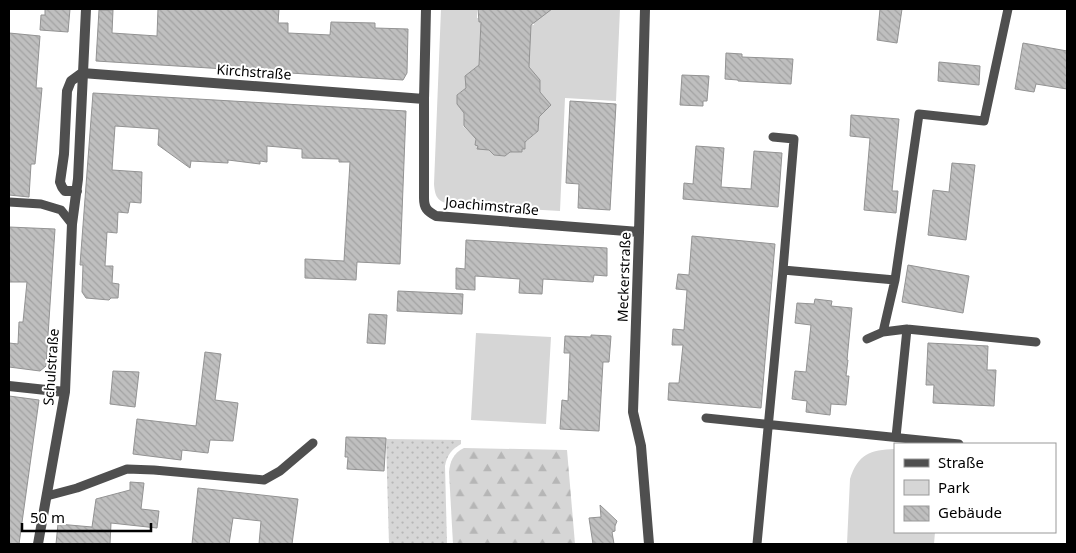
<svg xmlns="http://www.w3.org/2000/svg" width="1076" height="553" font-family="'Noto Sans',sans-serif">
	<style>
		.grass { fill: url(#grass-dots) }
		.forest { fill: url(#forest-firs) }
		.park { fill: #d6d6d6 }
		.building { fill: url(#building-back-hatch); stroke: #939393 }
		.lines { fill: none; stroke-linecap: round; stroke-linejoin: round }
		.lane { stroke: #4f4f4f; stroke-width: 9 }
		.street { stroke: #4f4f4f; stroke-width: 10 }
		.labels { text-anchor: middle; stroke-width: 4; stroke-linejoin: round; paint-order: stroke }
		.street-label { font-size: 14px; fill: #000; stroke: #fff }
	</style>
	<defs>
		<pattern id="grass-dots" width="8" height="8" patternUnits="userSpaceOnUse" patternTransform="scale(1.25)"><rect width="8" height="8" fill="#d6d6d6"/><path d="M2 2h.1M6 6h.1" fill="none" stroke="#b6b6b6" stroke-width="1.8" stroke-linecap="round"/></pattern>
		<pattern id="forest-firs" width="22" height="20" patternUnits="userSpaceOnUse" patternTransform="scale(1.25)"><rect width="22" height="20" fill="#d6d6d6"/><path d="M5 1l3.5 6h-7zM16 11l3.5 6h-7z" fill="#b6b6b6"/></pattern>
		<pattern id="building-back-hatch" width="6" height="6" patternUnits="userSpaceOnUse" patternTransform="scale(1.25)"><rect width="6" height="6" fill="#bfbfbf"/><path d="M-1 5l2 2M0 0l6 6M5-1l2 2" fill="none" stroke="#a2a2a2"/></pattern>
	</defs>
	<rect width="100%" height="100%" fill="#fff"/>
	<path class="grass" d="M386,439L461,440V444C452,449 447,455 445,466L447,544H389Z"/>
	<path class="forest" d="M464,448L567,450L575,544H453L449,472C450,462 453,453 464,448Z"/>
	<path class="park" d="M441,9H477V18H479V22H481L479,67L478,66L468,74V87H466V90H463L457,95V103L461,109H464L468,121L463,126L474,137L476,136L475,145L478,146L477,149L488,148L494,155L505,156L511,150L513,152H521L522,149H525V140L527,141L538,131L534,127L539,114H541L547,109V101L540,95L528,69L531,25H534V21L539,10L536,9H620L616,101L565,98L560,211L453,205C439,202 435,199 434,184Z
		M476,333L551,337L546,424L471,420Z
		M895,449V532H935L934,544H847L850,479C858,454 870,450 895,449Z"/>
	<path class="building" d="M45,9H70L68,32L40,30L41,15H45Z
		M158,9H279L278,23H288V33L330,35L331,22L375,23V28L408,29L407,73L403,80L96,61L99,10H113L112,33L157,36Z
		M478,9H552L531,25L529,67L540,80V92L551,105L539,117L538,131L525,142V149H522V152H510L505,156L494,155L489,150L477,149L478,146L475,145L476,139L464,126V113L457,104V95L466,88L465,76L479,65L481,22H479Z
		M880,9H902L897,43L877,40Z
		M9,33L40,36L36,88H42L35,164H31L29,197L9,195Z
		M1023,43L1067,51V89L1036,84L1034,92L1015,89Z
		M726,53L742,54V57L793,59L791,84L738,81V80L725,79Z
		M939,62L980,66L979,85L938,81Z
		M682,75L709,76L707,101H703V106L680,105Z
		M93,93L406,111L400,264L357,262L356,280L305,278V259L344,261L350,162H339V159L302,158V149L267,146V162L260,161V164L228,160V163L191,161L190,168L158,145L159,129L115,126L112,170L142,172L141,203L130,202L128,213L118,212L117,233L107,232L105,266H113L112,283L119,284L118,298H111L109,300L86,298L82,292L83,265H80Z
		M570,101L616,104L610,210L578,208L579,184L566,183Z
		M851,115L899,119L892,191H898L896,213L864,210L870,138L850,136Z
		M696,146L724,148L721,187L751,189L754,151L782,153L778,207L683,199L684,183L693,184Z
		M952,163L975,165L966,240L928,235L933,190L949,192Z
		M9,227L55,229L46,366L40,371L9,367V343L18,344L19,322H23L27,282H9Z
		M692,236L775,244L761,408L668,400L669,383H679L683,345H672L673,329L684,330L687,290L676,289L678,274L689,275Z
		M466,240L607,248V276L594,275L593,282L543,279L542,294L519,293L520,279L475,276V290L456,289V268L465,269Z
		M908,265L969,276L963,313L902,302Z
		M398,291L463,294L462,314L397,311Z
		M815,299L832,301L831,306L852,308L847,360H848L846,376H849L846,405L831,404L830,415L806,412L807,401L792,399L795,371L806,372L811,325L795,323L797,303L814,304Z
		M369,314L387,315L385,344L367,343Z
		M591,335L611,336L609,362H603L599,431L560,429L562,400L568,401L570,353H564L565,336L591,337Z
		M928,343L988,346L987,370H996L994,406L933,403L934,385H926Z
		M205,352L221,354L215,400L238,403L233,441L210,440L208,453L182,450L181,460L133,454L137,419L196,426Z
		M113,371L139,372L135,407L110,404Z
		M9,396L39,400L19,544H9Z
		M346,437L386,438L384,471L347,469L348,457H345Z
		M130,482L144,483L141,509L159,511L157,528L111,523L110,544H56L58,524L92,527L96,499L130,490Z
		M198,488L298,499L292,544H259L261,521L233,518L229,544H192Z
		M600,505L617,521L615,526V531L612,532L614,544H593L589,518L601,517Z"/>
	<g class="lines">
		<path class="lane" d="M773,137L794,139L783,270
			M9,202L41,204L61,210L72,224
			M883,332L895,280L919,114L984,121L1008,9
			M867,339L883,332L907,329L1036,342
			M706,418L959,444
			M896,437L907,329
			M47,496L77,488L127,469L154,470L264,480L280,471L313,443
			M757,544L783,270L895,280"/>
		<path class="street" d="M426,9L424,99V198C424,208 427,211 436,216L639,232
			M645,9L639,232L633,412L641,446L649,544
			M82,73L424,99
			M77,191H65L62,187L60,182L64,154L67,91L71,81L82,73
			M9,386L65,392
			M38,544L65,392L72,224L78,179L86,9"/>
	</g>
	<g class="labels">
		<g class="street-label">
			<text transform="translate(254 72) rotate(4)" y="5">Kirchstraße</text>
			<text transform="translate(492 206) rotate(5)" y="5">Joachimstraße</text>
			<text transform="translate(624 277) rotate(-88)" y="5">Meckerstraße</text>
			<text transform="translate(51 367) rotate(-86)" y="5">Schulstraße</text>
		</g>
	</g>
	<rect width="1076" height="553" fill="none" stroke="#000000" stroke-width="20"/>
	<rect x="894" y="443" width="162" height="90" fill="#ffffff" stroke="#999999"/>
	<rect x="904" y="459" width="25" height="8" fill="#4f4f4f" stroke="#999999"/>
	<text x="938" y="468" font-size="15" fill="#000000">Straße</text>
	<rect x="904" y="480" width="25" height="15" fill="#d6d6d6" stroke="#999999"/>
	<text x="938" y="493" font-size="15" fill="#000000">Park</text>
	<rect x="904" y="506" width="25" height="15" fill="url(#building-back-hatch)" stroke="#999999"/>
	<text x="938" y="518" font-size="15" fill="#000000">Gebäude</text>
	<path d="M22 523v8h129v-8" fill="none" stroke="#000000" stroke-width="2.5"/>
	<text x="30" y="523" font-size="15" fill="#000000" stroke="#ffffff" stroke-width="4" paint-order="stroke">50 m</text>
</svg>
